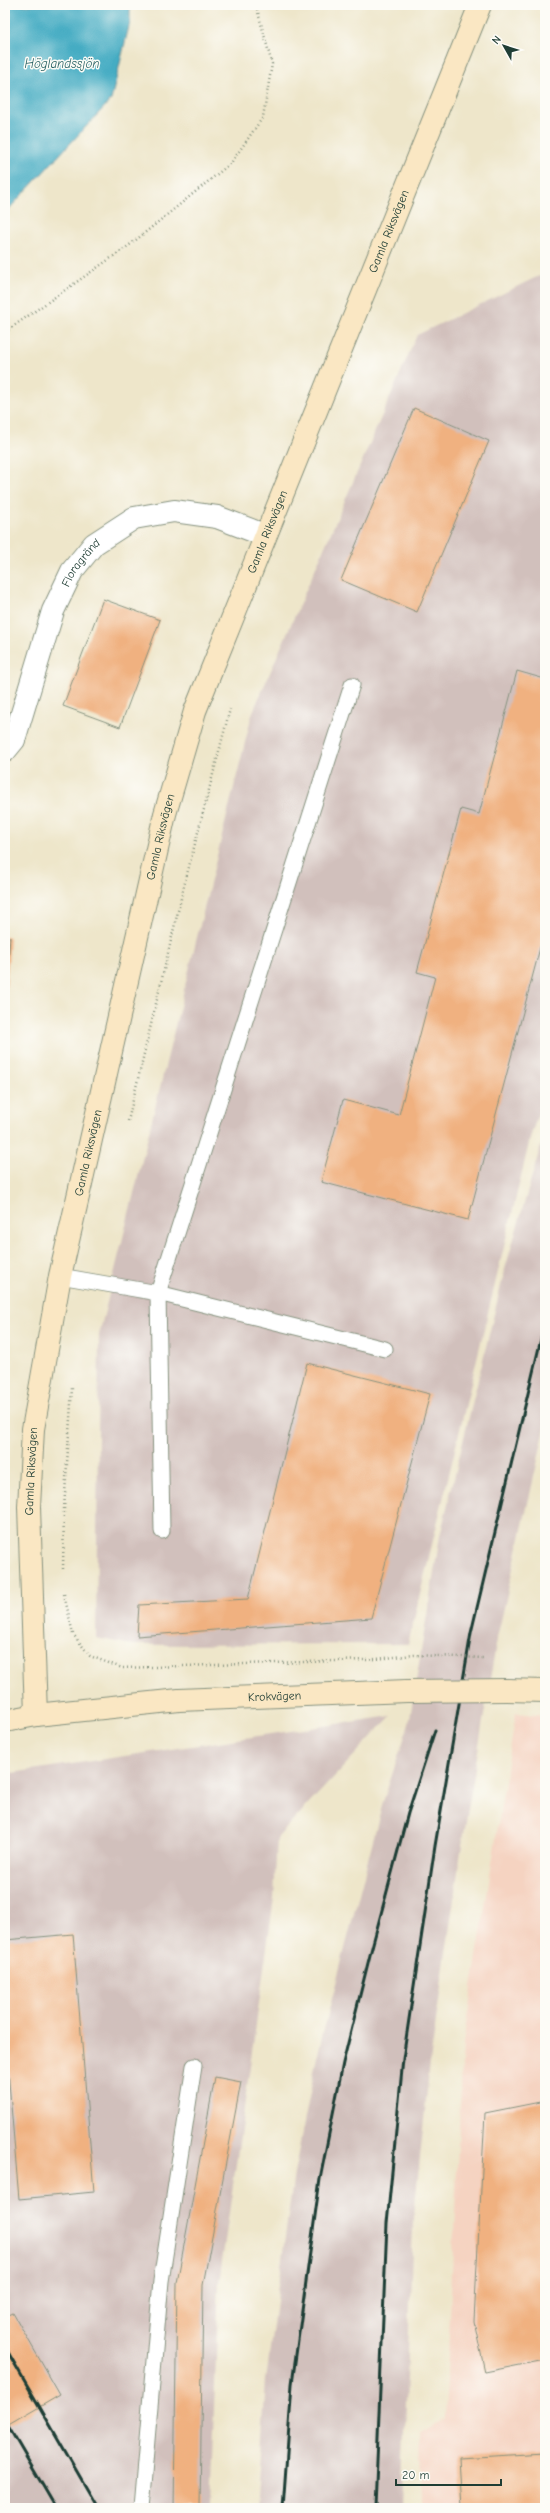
<svg xmlns="http://www.w3.org/2000/svg" width="550" height="2513" font-family="'Comic Neue',sans-serif">
	<style>
		.built { fill: #f5d3c1 }
		.industrial { fill: #d1c0bc }
		.water { fill: #44acc3; stroke: #32747c }
		.building { fill: #f0b180 }
		.lines { fill: none; stroke-linecap: round; stroke-linejoin: round }
		.lane-casing { stroke: #86927f; stroke-width: 17 }
		.street-casing { stroke: #86927f; stroke-width: 24 }
		.secondary-casing { stroke: #86927f; stroke-width: 24 }
		.path { stroke: #86927f; stroke-width: 2.5; stroke-dasharray: 1 3; stroke-linecap: butt }
		.lane { stroke: #fff; stroke-width: 15 }
		.street { stroke: #fff; stroke-width: 22 }
		.secondary { stroke: #fae7c3; stroke-width: 22 }
		.rail { stroke: #1f3d34; stroke-width: 3 }
		.secondary-bridge-casing { stroke: #86927f; stroke-width: 24; stroke-linecap: butt }
		.path-bridge { stroke: #86927f; stroke-width: 2.5; stroke-dasharray: 1 3; stroke-linecap: butt }
		.secondary-bridge { stroke: #fae7c3; stroke-width: 22 }
		.labels { text-anchor: middle; stroke-width: 3; stroke-linejoin: round; paint-order: stroke }
		.street-label { font-size: 12px; fill: #1f3d34; stroke: #fdfcf7 }
		.water-label { font-size: 13px; font-style: italic; fill: #2c6466; stroke: #fdfcf7 }
	</style>
	<rect width="100%" height="100%" fill="#fdfcf7"/>
	<filter id="ink" filterUnits="userSpaceOnUse"><feTurbulence type="fractalNoise" baseFrequency=".025" numOctaves="2"/><feDisplacementMap in="SourceGraphic" scale="8" xChannelSelector="R" yChannelSelector="G"/><feConvolveMatrix kernelMatrix="1 2 1 2 8 2 1 2 1" color-interpolation-filters="sRGB"/></filter>
	<filter id="wash" filterUnits="userSpaceOnUse"><feTurbulence type="fractalNoise" baseFrequency=".012" numOctaves="4" result="noise"/><feDisplacementMap in="SourceGraphic" scale="16" xChannelSelector="R" yChannelSelector="G"/><feGaussianBlur stdDeviation="0.9" result="paint"/><feColorMatrix in="noise" values="0 0 0 0 0 0 0 0 0 0 0 0 0 0 0 0 0 1.4 0 .05"/><feComposite in="paint" operator="in"/></filter>
	<g filter="url(#wash)">
		<rect width="100%" height="100%" fill="#eee6ca"/>
		<path class="built" d="M516,1713L545,1716V2508H423L422,2433L445,2418L463,2044Z"/>
		<path class="industrial" d="M545,273V1093L531,1135L408,1644L133,1645L96,1638L99,1335L252,714L417,335Z
			M545,1132V1429L497,1638L461,1851L430,2062L413,2224L402,2508H257L266,2381L277,2293L294,2174L317,2057L382,1805L409,1724L440,1536L505,1269Z
			M391,1716L277,1838L274,1898L219,2283L210,2508H5V1774Z"/>
		<path class="water" d="M5,5H130V22L111,100L5,213Z"/>
		<g id="blocks">
			<path class="building" d="M414,408L489,441L417,612L341,580Z
				M103,599L160,620L120,727L63,706Z
				M517,671L545,679V929L468,1220L321,1182L343,1100L399,1115L435,977L417,972L461,809L479,814Z
				M5,937H10L6,991H5Z
				M307,1363L430,1394L371,1618L137,1636L139,1605L248,1599Z
				M73,1934L94,2192L19,2199L5,2035V1940Z
				M215,2077L241,2082L203,2285L200,2508H174L177,2283Z
				M545,2101V2360L485,2372L474,2321L485,2113Z
				M13,2313L60,2395L5,2427V2317Z
				M545,2453V2508H462L459,2458Z"/>
		</g>
	</g>
	<g filter="url(#ink)">
		<use href="#blocks" fill-opacity="0" stroke="#86927f" stroke-width="1"/>
		<g class="lines">
			<g class="lane-casing">
				<path id="lane" d="M60,1276L158,1293L385,1349
					M162,1531L158,1293L352,685
					M141,2508L161,2281L194,2066"/>
			</g>
			<g class="street-casing">
				<g id="street">
					<path id="s1" d="M5,751L14,740L53,611L72,571L94,544L134,518L174,511L217,517L264,535"/>
				</g>
			</g>
			<g class="secondary-casing">
				<g id="secondary">
					<path d="M507,1690L545,1691"/>
					<path id="s2" d="M36,1715L29,1507L33,1429L60,1276L165,814L195,711L480,5"/>
					<path id="s3" d="M5,1721L36,1715L179,1700L407,1691"/>
				</g>
			</g>
			<path class="path" d="M5,332L131,244L231,163L263,117L272,64L256,5
				M128,1121L184,886L230,709
				M63,1569L64,1509L72,1388
				M64,1594L73,1634L90,1656L122,1668L366,1660"/>
			<use href="#lane" class="lane"/>
			<use href="#street" class="street"/>
			<use href="#secondary" class="secondary"/>
			<path class="rail" d="M5,2347L98,2508
				M5,2421L56,2508
				M283,2508L292,2384L320,2179L343,2063L371,1951L408,1813L435,1730
				M375,2508L387,2223L403,2059L435,1846L471,1633L545,1322"/>
			<g class="secondary-bridge-casing">
				<path id="secondary-bridge" d="M407,1691L507,1690"/>
			</g>
			<path class="path-bridge" d="M366,1660L414,1655L484,1658"/>
			<use href="#secondary-bridge" class="secondary-bridge"/>
		</g>
	</g>
	<g class="labels">
		<g class="street-label">
			<text dy="4" stroke="none"><textPath href="#s2" startOffset="1540">Gamla Riksvägen</textPath></text>
			<text dy="4" stroke="none"><textPath href="#s2" startOffset="1216">Gamla Riksvägen</textPath></text>
			<text dy="4" stroke="none"><textPath href="#s1" startOffset="205">Floragränd</textPath></text>
			<text dy="4" stroke="none"><textPath href="#s2" startOffset="892">Gamla Riksvägen</textPath></text>
			<text dy="4" stroke="none"><textPath href="#s2" startOffset="568">Gamla Riksvägen</textPath></text>
			<text dy="4" stroke="none"><textPath href="#s2" startOffset="244">Gamla Riksvägen</textPath></text>
			<text dy="4" stroke="none"><textPath href="#s3" startOffset="271">Krokvägen</textPath></text>
		</g>
		<g class="water-label">
			<text x="62" y="68">Höglandssjön</text>
		</g>
	</g>
	<rect width="550" height="2513" fill="none" stroke="#fdfcf7" stroke-width="20"/>
	<g transform="translate(504 46) rotate(309)" stroke="#fdfcf7" stroke-width="3" paint-order="stroke">
	<path d="M0-3L7 15L0 10L-7 15Z" fill="#1f3d34"/>
	<text y="-6" font-size="11" font-weight="bold" text-anchor="middle" fill="#1f3d34">N</text>
	</g>
	<path d="M396 2479v6h105v-6" fill="none" stroke="#1f3d34" stroke-width="2"/>
	<text x="402" y="2479" font-size="12" fill="#1f3d34" stroke="#fdfcf7" stroke-width="3" paint-order="stroke">20 m</text>
</svg>
